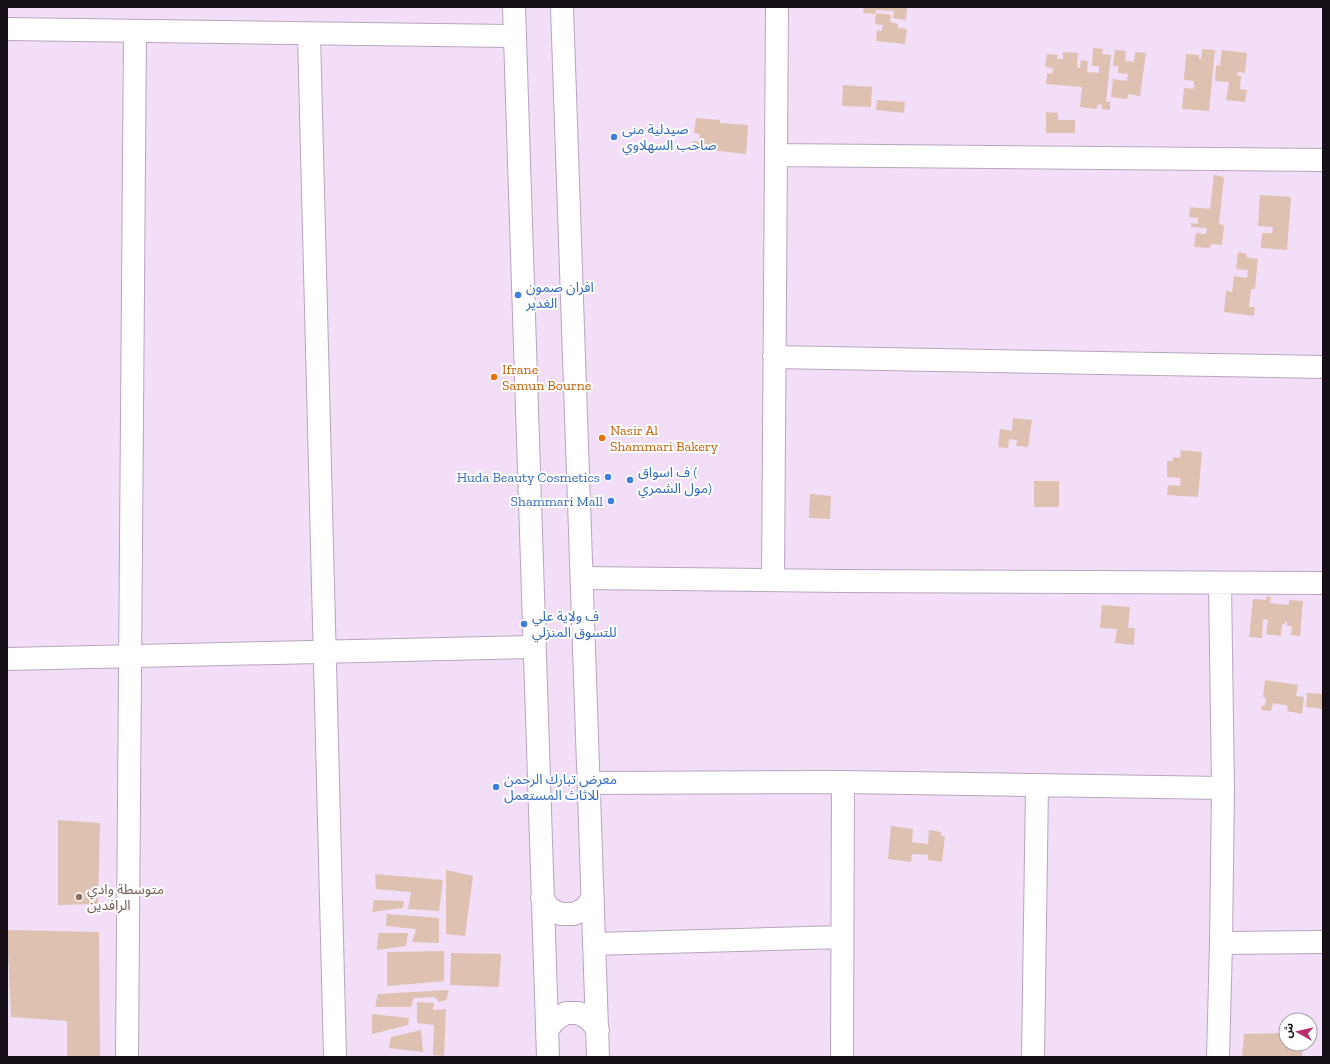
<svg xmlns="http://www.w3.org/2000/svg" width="1330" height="1064" font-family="'Zilla Slab','Noto Sans Arabic',serif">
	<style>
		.building { fill: #dec1b1 }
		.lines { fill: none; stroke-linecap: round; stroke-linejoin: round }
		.minor-casing { stroke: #b8a5bd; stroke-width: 24 }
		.tertiary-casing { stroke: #b8a5bd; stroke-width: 24 }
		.minor { stroke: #fff; stroke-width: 22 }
		.tertiary { stroke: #fff; stroke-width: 22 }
		.shop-dot { fill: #3f7fe0; stroke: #fff; stroke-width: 1.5 }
		.food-dot { fill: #e8710a; stroke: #fff; stroke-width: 1.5 }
		.education-dot { fill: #8d6e63; stroke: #fff; stroke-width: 1.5 }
		.labels { text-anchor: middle; stroke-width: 4; stroke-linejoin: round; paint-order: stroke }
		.shop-label { font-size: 14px; fill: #366cbe; stroke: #fff; text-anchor: start }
		.food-label { font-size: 14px; fill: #c56008; stroke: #fff; text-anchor: start }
		.education-label { font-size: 14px; fill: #785e54; stroke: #fff; text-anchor: start }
	</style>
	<rect width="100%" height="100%" fill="#f2def7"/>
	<path class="building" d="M864,7L876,8L875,14L863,13Z
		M876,7H907L906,20L893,18L894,11L876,10Z
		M876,13L891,15L890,22L898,24V28L907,29L905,44L876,41L877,30L882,31L883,25L875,24Z
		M1093,48L1103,49L1102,54L1111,55L1106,102H1110V110L1102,109V105L1099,104L1096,109L1080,107L1082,87L1046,84L1047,73L1052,74L1053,68L1045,67L1047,54L1058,55L1057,59H1063V52L1078,53L1077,67L1080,68L1081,60L1088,61L1087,72L1099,73V66H1092Z
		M1202,49L1215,50L1209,111L1182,109L1184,88L1194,89V81L1184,80L1186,54L1199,55V59H1201Z
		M1115,50L1126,51L1125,61L1134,62L1135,52L1146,53L1140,96L1128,94L1127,99L1111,97L1113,79L1127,81L1128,74L1118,73V66H1113Z
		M1222,50L1247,53L1245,73L1238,72L1237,75L1241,76L1240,89L1247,90L1245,102L1226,100L1229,82L1215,81L1216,65L1220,66Z
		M843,85L872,87L871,107L842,106Z
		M877,100L905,102L904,113L876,110Z
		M1046,112L1058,113V120H1075V133H1046Z
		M696,118L720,120V123L748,125L746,154L692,148L693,141L699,142L700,134L694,133Z
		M1214,175L1224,177L1219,224L1224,225L1222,245L1211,244L1210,248L1194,247L1196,233L1206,234L1207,228L1191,227V223L1198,224V218L1189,217L1190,207L1210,209Z
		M1260,195L1291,197L1287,250L1261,248L1262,233H1272L1273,227L1258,226Z
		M1238,252L1247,254L1246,257L1258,259L1255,289H1251L1249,307H1255L1254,316L1224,312L1226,291L1232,292L1234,276L1247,278L1248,270L1236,269Z
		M1013,418L1032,420L1028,447L1016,446L1017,440L1009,439L1008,448L998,447L1000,429L1012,431Z
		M1181,450L1202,452L1198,497L1167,495L1168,485L1180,486L1181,478L1167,477V461H1173V457L1180,458Z
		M1034,481H1059V507H1034Z
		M810,494L831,496L830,519L809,518Z
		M1266,596L1271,597L1270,603L1289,605V600L1303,601L1300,636L1291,635L1292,626H1287V622H1285V624H1282L1281,636L1266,634L1268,620L1263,619L1262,638L1249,637L1253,599L1266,600Z
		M1102,605L1130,607L1128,628H1135L1134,645L1115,643L1117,629L1100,628Z
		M1265,680L1298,685L1296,696L1304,697L1302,714L1287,711L1288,706L1273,703L1271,711L1261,710L1262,705L1265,706L1266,698L1263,697Z
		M1307,693L1323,694V709L1306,707Z
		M58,820L100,823L98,904L58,905Z
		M891,826L913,829L912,842L928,844L929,830L941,832V836H945L942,862L928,860V855L912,854L911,862L888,859Z
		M446,870L473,876L465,936L446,934Z
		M375,874L443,880L439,911L408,909L411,892L376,889Z
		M374,900L404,901L403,908L372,912Z
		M387,914L439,918V943L412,942L416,929L386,926Z
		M7,930L99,932L100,1057H67V1021L11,1017Z
		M378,933H408L406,946L377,950Z
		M444,951V981L387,986V952Z
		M451,953L501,954L499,987L450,985Z
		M449,990L446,1000L439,1002L435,997L414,998L411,1007H375L378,994Z
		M417,1002L434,1003L433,1010L446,1009L444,1056L433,1055L434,1025L417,1023Z
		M372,1014L409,1018L408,1025L372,1034Z
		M421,1030L423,1052L389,1048L391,1037Z
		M1286,1033V1044H1303L1302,1057H1242L1244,1034Z"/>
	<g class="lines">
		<g class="minor-casing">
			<path id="minor" d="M7,29L515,36
				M309,34L335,1057
				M776,155L1323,160
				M774,357L1323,367
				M582,578L841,581L1323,583
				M773,580L777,7
				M7,659L534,647
				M589,783L843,782L1223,788
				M1221,943L1323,942
				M594,944L842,937
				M127,1057L135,31
				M842,1057L843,782
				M1033,1057L1037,785
				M1218,1057L1221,943L1223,788L1220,583"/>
		</g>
		<g class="tertiary-casing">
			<path id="tertiary" d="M514,7L548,1057
				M562,7L598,1057
				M542,898L550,909L561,914H574L586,908L593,897
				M547,1030L555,1020L566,1013H579L590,1020L598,1030"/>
		</g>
		<use href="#minor" class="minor"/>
		<use href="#tertiary" class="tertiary"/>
	</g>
	<g class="shop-dot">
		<circle cx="614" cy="137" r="4"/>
		<circle cx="518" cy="295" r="4"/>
		<circle cx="608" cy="477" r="4"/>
		<circle cx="630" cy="480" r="4"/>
		<circle cx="611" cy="501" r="4"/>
		<circle cx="524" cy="624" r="4"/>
		<circle cx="496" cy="787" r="4"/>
	</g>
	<g class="food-dot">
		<circle cx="494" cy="377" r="4"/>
		<circle cx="602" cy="438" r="4"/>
	</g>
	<circle class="education-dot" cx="79" cy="897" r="4"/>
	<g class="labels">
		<g class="shop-label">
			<text x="622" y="134">صيدلية منى<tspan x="622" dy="16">صاحب السهلاوي</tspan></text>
			<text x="526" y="292">افران صمون<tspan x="526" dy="16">الغدير</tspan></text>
			<text x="638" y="477">ف اسواق (<tspan x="638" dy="16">مول الشمري)</tspan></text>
			<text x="600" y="482" text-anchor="end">Huda Beauty Cosmetics</text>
			<text x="603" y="506" text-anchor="end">Shammari Mall</text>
			<text x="532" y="621">ف ولاية علي<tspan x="532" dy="16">للتسوق المنزلي</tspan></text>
			<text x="504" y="784">معرض تبارك الرحمن<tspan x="504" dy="16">للاثاث المستعمل</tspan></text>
		</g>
		<g class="food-label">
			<text x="502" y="374">Ifrane<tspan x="502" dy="16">Samun Bourne</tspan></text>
			<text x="610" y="435">Nasir Al<tspan x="610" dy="16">Shammari Bakery</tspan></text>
		</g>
		<g class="education-label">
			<text x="87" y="894">متوسطة وادي<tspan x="87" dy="16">الرافدين</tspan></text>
		</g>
	</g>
	<rect width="1330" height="1064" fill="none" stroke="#160f17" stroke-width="16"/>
	<g transform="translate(1298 1032) rotate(278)"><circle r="19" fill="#ffffff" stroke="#a29fa2"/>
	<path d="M0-3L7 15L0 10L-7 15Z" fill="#b72e6a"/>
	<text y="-6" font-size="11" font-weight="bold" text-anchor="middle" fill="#160f17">ش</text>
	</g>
</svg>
